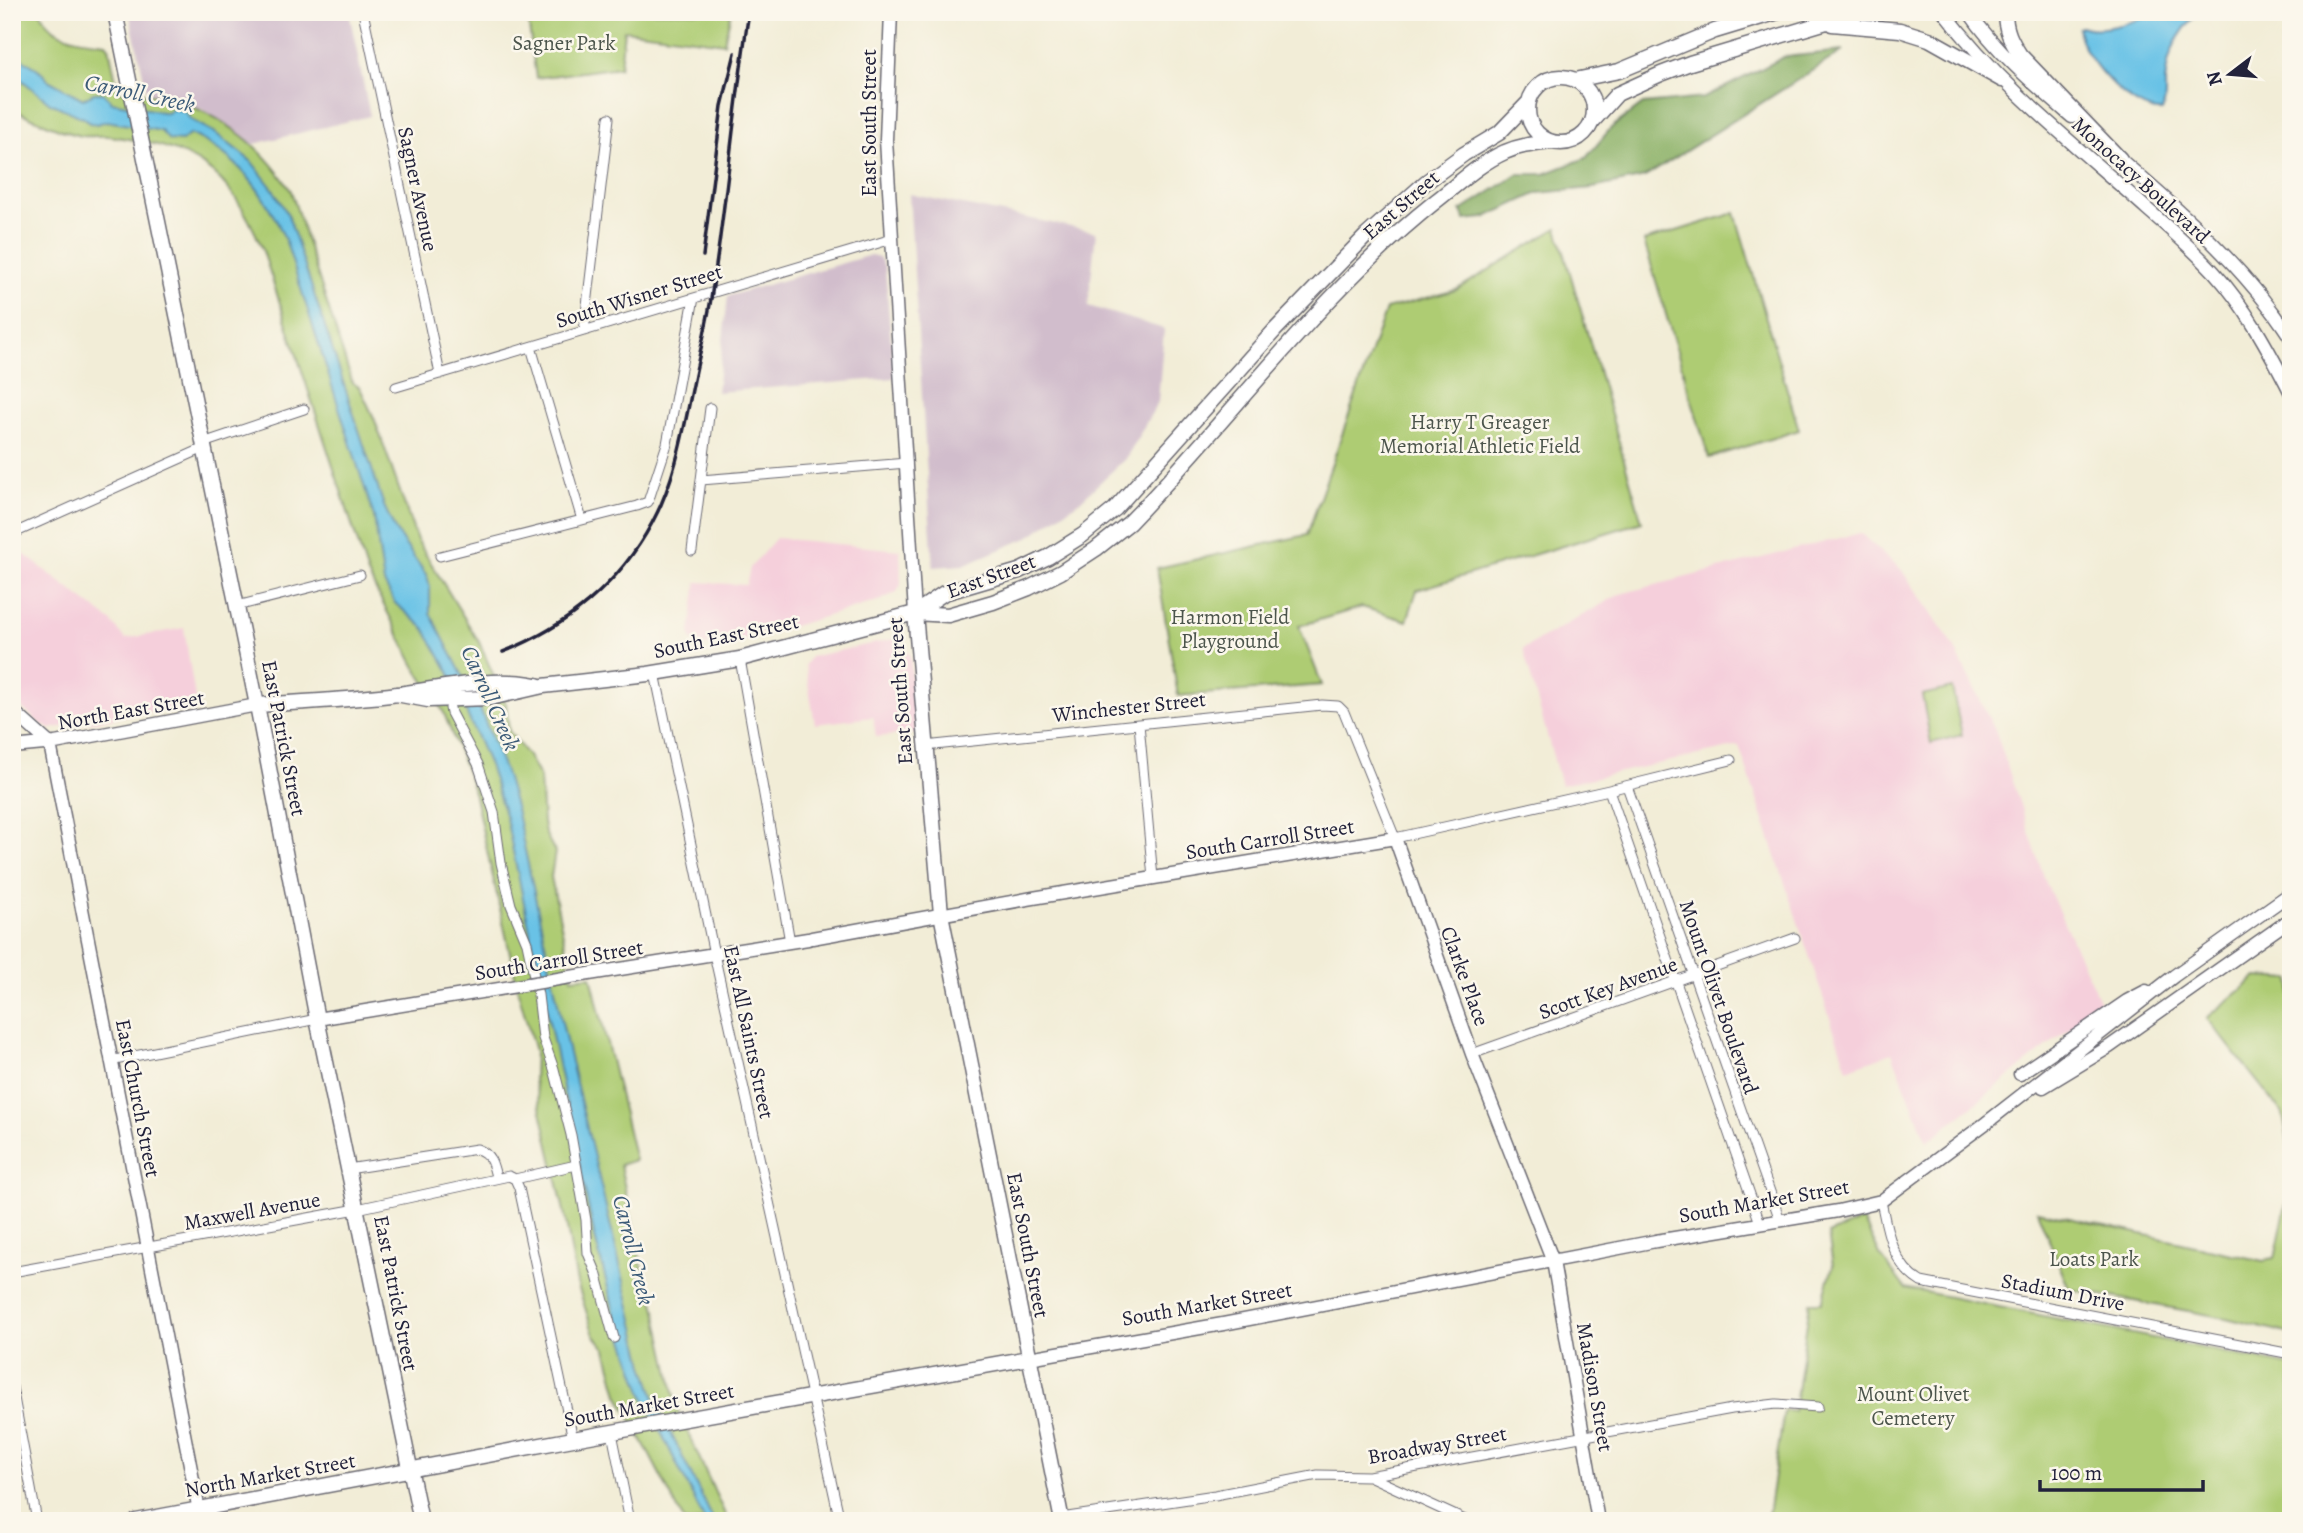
<svg xmlns="http://www.w3.org/2000/svg" width="2303" height="1533" font-family="Alegreya,serif">
	<style>
		.built { fill: #f5cfdb }
		.industrial { fill: #d1bdcc }
		.green { fill: #aecc73; stroke: #687757; stroke-width: 2 }
		.forest { fill: #8ab065; stroke: #566950; stroke-width: 2 }
		.water { fill: #69c2e6; stroke: #467290; stroke-width: 2 }
		.lines { fill: none; stroke-linecap: round; stroke-linejoin: round }
		.street-casing { stroke: #6b6972; stroke-width: 11 }
		.secondary-casing { stroke: #6b6972; stroke-width: 15 }
		.primary-casing { stroke: #6b6972; stroke-width: 17 }
		.street { stroke: #fff; stroke-width: 9 }
		.secondary { stroke: #fff; stroke-width: 12 }
		.primary { stroke: #fff; stroke-width: 14 }
		.rail { stroke: #22223b; stroke-width: 3.5 }
		.secondary-bridge-casing { stroke: #6b6972; stroke-width: 15; stroke-linecap: butt }
		.secondary-bridge { stroke: #fff; stroke-width: 12 }
		.labels { text-anchor: middle; stroke-width: 5; stroke-linejoin: round; paint-order: stroke }
		.park-label { font-size: 21px; fill: #4c554c; stroke: #fbf7ec }
		.street-label { font-size: 21px; fill: #22223b; stroke: #fbf7ec }
		.water-label { font-size: 23px; font-style: italic; fill: #3b5a77; stroke: #fbf7ec }
	</style>
	<rect width="100%" height="100%" fill="#fbf7ec"/>
	<filter id="ink" filterUnits="userSpaceOnUse"><feTurbulence type="fractalNoise" baseFrequency=".0143" numOctaves="2"/><feDisplacementMap in="SourceGraphic" scale="14" xChannelSelector="R" yChannelSelector="G"/><feConvolveMatrix kernelMatrix="1 2 1 2 8 2 1 2 1" color-interpolation-filters="sRGB"/></filter>
	<filter id="wash" filterUnits="userSpaceOnUse"><feTurbulence type="fractalNoise" baseFrequency=".00686" numOctaves="4" result="noise"/><feDisplacementMap in="SourceGraphic" scale="28" xChannelSelector="R" yChannelSelector="G"/><feGaussianBlur stdDeviation="1.57" result="paint"/><feColorMatrix in="noise" values="0 0 0 0 0 0 0 0 0 0 0 0 0 0 0 0 0 1.4 0 .05"/><feComposite in="paint" operator="in"/></filter>
	<g filter="url(#wash)">
		<rect width="100%" height="100%" fill="#f2edd7"/>
		<path class="built" d="M1860,533L1901,569L1952,643L1996,732L2046,883L2101,1004L1927,1142L1892,1053L1847,1069L1739,746L1561,785L1523,649L1620,594Z
			M776,538L900,550L901,584L897,592L881,600L763,635L725,644L699,646L691,639L690,632L697,582L746,585L750,568Z
			M12,545L111,621L125,639L184,628L196,704L49,729L37,721L12,699Z
			M894,639L903,644L910,655L916,733L876,737L873,717L815,724L805,665L810,657Z"/>
		<path class="industrial" d="M129,12H349L370,116L254,144L202,109L147,92Z
			M909,194L1096,232L1088,306L1164,329L1158,402L1126,458L1080,501L1027,538L963,565L933,567Z
			M871,255L879,257L885,268L894,378L717,392L728,296Z"/>
		<path class="green" d="M12,12H40C44,17 45,22 50,26C64,39 87,41 106,43L109,47L118,91C191,94 252,129 291,191L352,382L360,388L374,418L417,540L479,642L506,704L509,731L528,756L540,778L543,822L545,833L555,852L551,877L572,978L591,976L635,1160L620,1165L641,1263L654,1301L678,1411L728,1521H684L618,1394L606,1349L594,1335L577,1283L564,1211L534,1081L535,1051L520,998L473,788L443,711L418,672L368,574L262,248C228,168 194,147 109,136C100,135 91,137 82,136C64,133 30,117 12,109Z
			M527,12H731L724,43L624,30L620,67L536,78Z
			M1735,213L1799,430L1709,458L1644,241Z
			M1557,228L1642,522L1417,590L1407,621L1362,607L1299,626L1322,685L1178,696L1157,568L1307,535L1386,309L1456,290Z
			M1952,688L1962,735L1931,743L1922,695Z
			M2257,977L2291,979V1156L2283,1114L2207,1018Z
			M2291,1180V1334L2226,1318L2069,1289L2037,1211L2263,1261L2275,1259Z
			M1863,1220L1880,1255L1905,1288L2291,1366V1521H1767L1784,1411H1794L1795,1405L1810,1302H1822L1833,1266L1828,1234Z"/>
		<path class="forest" d="M1843,51L1645,177L1593,188L1538,193L1484,218L1465,220L1461,211L1518,174H1544L1586,158L1611,128L1643,104L1704,98L1784,57Z"/>
		<path class="water" d="M2161,12H2198C2177,36 2168,50 2165,83C2165,93 2166,102 2162,111C2132,114 2081,57 2078,28L2082,26C2101,35 2141,18 2161,12Z
			M12,53L38,69L48,80L83,99L94,93H103L112,102L167,113L173,109L184,111L191,120L214,132L251,161L273,189L288,215L384,506L395,530L427,576L430,587V613L480,709L505,772L517,813L567,1045L644,1365L658,1407L714,1521H705L645,1400L614,1311L594,1234L506,818L489,765L449,672L424,628L395,603L384,583L374,517L285,239C265,193 237,154 190,134L182,141L169,140L161,131L107,121L97,124L90,123L86,119L50,103L12,72Z"/>
	</g>
	<g filter="url(#ink)">
		<g class="lines">
			<g class="street-casing">
				<path id="street" d="M363,12L440,374
					M584,331L609,118
					M531,347L582,520
					M396,387L892,239
					M203,443L304,409
					M701,480L907,463
					M12,534L204,448
					M692,551L710,408
					M440,556L637,506L648,502L667,444L694,298
					M237,606L360,575
					M740,659L790,942
					M655,673L714,954L840,1521
					M450,708L451,713L478,764L494,812L501,863L511,905L527,943L538,995L543,1038L554,1069L571,1135L586,1220L588,1253L596,1272L614,1338
					M1139,724L1153,878
					M925,746L1322,705L1338,706L1344,712L1395,838L1609,790L1731,760
					M1627,786L1780,1220
					M1609,790L1760,1223
					M1472,1054L1795,938
					M110,1061L317,1019
					M348,1169L477,1149C491,1154 493,1164 496,1177
					M515,1179L576,1165
					M1881,1201C1887,1230 1892,1265 1921,1282L2291,1354
					M12,1272L357,1209L509,1176L515,1179L519,1188L573,1439
					M12,1387L37,1521
					M612,1433L630,1521
					M1369,1476L1467,1521
					M1061,1518L1215,1495L1318,1475L1369,1476L1732,1409L1776,1404L1818,1407"/>
			</g>
			<g class="secondary-casing">
				<path id="secondary" d="M891,12L886,140L915,613
					M1944,12C2002,88 2077,146 2147,209C2170,229 2193,249 2214,272C2246,307 2269,350 2291,393
					M1969,12C1997,53 2035,85 2072,117
					M2114,154C2179,210 2244,265 2291,338
					M12,710L50,744L201,1521
					M12,747L55,743L257,705
					M812,938L1033,898L1395,838L1472,1054L1553,1261L1598,1521
					M564,978L808,939
					M317,1019L529,984
					M2020,1074L2127,1001L2146,991
					M2043,1087L2109,1047L2291,919
					M1029,1358L1223,1324L1656,1241L1838,1211L1881,1201L1986,1123L2174,976L2291,893"/>
			</g>
			<g class="primary-casing">
				<path id="primary" d="M115,12L257,705L315,1009L421,1521
					M2005,12C2005,30 2011,41 2020,55L2120,159
					M1832,24L1900,30L1929,39L2002,80
					M1528 110a33 33 0 1 1 66 0a33 33 0 1 1-66 0Z
					M1575,80L1619,71L1715,31L1778,12
					M1592,122L1617,94L1661,74L1690,63L1860,12
					M915,613L941,914L1062,1521
					M915,613L944,593L1019,571L1048,557L1083,535L1115,509L1275,330L1367,235L1426,182L1464,154L1499,133L1528,103
					M396,694L428,700L490,698L543,686L648,674L740,659L915,613L948,615L993,602L1029,588L1061,572L1096,549L1129,523C1232,417 1320,293 1436,201C1458,184 1480,163 1505,152C1520,145 1536,144 1552,142
					M257,705C304,702 351,700 398,694C444,688 491,676 537,685
					M136,1521L573,1439L1029,1358"/>
			</g>
			<use href="#street" class="street"/>
			<use href="#secondary" class="secondary"/>
			<use href="#primary" class="primary"/>
			<path class="rail" d="M703,256L722,106L735,53
				M503,652C567,627 620,583 652,523C676,479 684,428 694,380C700,351 708,321 712,292C727,199 734,105 749,12"/>
			<g class="secondary-bridge-casing">
				<path id="secondary-bridge" d="M529,984L564,978"/>
			</g>
			<use href="#secondary-bridge" class="secondary-bridge"/>
		</g>
	</g>
	<g class="labels">
		<g class="park-label">
			<text x="564" y="50">Sagner Park</text>
			<text x="1480" y="429">Harry T Greager<tspan x="1480" dy="24">Memorial Athletic Field</tspan></text>
			<text x="1230" y="624">Harmon Field<tspan x="1230" dy="24">Playground</tspan></text>
			<text x="2094" y="1266">Loats Park</text>
			<text x="1913" y="1401">Mount Olivet<tspan x="1913" dy="24">Cemetery</tspan></text>
		</g>
		<g class="street-label">
			<text transform="translate(869 123) rotate(-90)" y="7">East South Street</text>
			<text transform="translate(2141 180) rotate(42)" y="7">Monocacy Boulevard</text>
			<text transform="translate(418 189) rotate(78)" y="7">Sagner Avenue</text>
			<text transform="translate(1401 205) rotate(-41)" y="7">East Street</text>
			<text transform="translate(639 296) rotate(-17)" y="7">South Wisner Street</text>
			<text transform="translate(991 576) rotate(-20)" y="7">East Street</text>
			<text transform="translate(726 636) rotate(-12)" y="7">South East Street</text>
			<text transform="translate(900 691) rotate(-94)" y="7">East South Street</text>
			<text transform="translate(1129 707) rotate(-6)" y="7">Winchester Street</text>
			<text transform="translate(131 710) rotate(-10)" y="7">North East Street</text>
			<text transform="translate(284 738) rotate(79)" y="7">East Patrick Street</text>
			<text transform="translate(1270 839) rotate(-9)" y="7">South Carroll Street</text>
			<text transform="translate(559 960) rotate(-9)" y="7">South Carroll Street</text>
			<text transform="translate(1465 976) rotate(70)" y="7">Clarke Place</text>
			<text transform="translate(1608 988) rotate(-20)" y="7">Scott Key Avenue</text>
			<text transform="translate(1719 997) rotate(71)" y="7">Mount Olivet Boulevard</text>
			<text transform="translate(749 1032) rotate(78)" y="7">East All Saints Street</text>
			<text transform="translate(138 1098) rotate(79)" y="7">East Church Street</text>
			<text transform="translate(1764 1201) rotate(-10)" y="7">South Market Street</text>
			<text transform="translate(252 1211) rotate(-10)" y="7">Maxwell Avenue</text>
			<text transform="translate(1028 1245) rotate(79)" y="7">East South Street</text>
			<text transform="translate(2063 1292) rotate(11)" y="7">Stadium Drive</text>
			<text transform="translate(396 1293) rotate(79)" y="7">East Patrick Street</text>
			<text transform="translate(1207 1304) rotate(-10)" y="7">South Market Street</text>
			<text transform="translate(1595 1387) rotate(80)" y="7">Madison Street</text>
			<text transform="translate(649 1405) rotate(-10)" y="7">South Market Street</text>
			<text transform="translate(1437 1445) rotate(-10)" y="7">Broadway Street</text>
			<text transform="translate(270 1475) rotate(-10)" y="7">North Market Street</text>
		</g>
		<g class="water-label">
			<text transform="translate(140 93) rotate(12)" y="8">Carroll Creek</text>
			<text transform="translate(491 698) rotate(66)" y="8">Carroll Creek</text>
			<text transform="translate(634 1250) rotate(76)" y="8">Carroll Creek</text>
		</g>
	</g>
	<rect width="2303" height="1533" fill="none" stroke="#fbf7ec" stroke-width="42"/>
	<g transform="translate(2230 74) rotate(254)" stroke="#fbf7ec" stroke-width="5" paint-order="stroke">
	<path d="M0-5L12 26L0 18L-12 26Z" fill="#22223b"/>
	<text y="-10" font-size="19" font-weight="bold" text-anchor="middle" fill="#22223b">N</text>
	</g>
	<path d="M2040 1480v10h163v-10" fill="none" stroke="#22223b" stroke-width="3.5"/>
	<text x="2051" y="1480" font-size="21" fill="#22223b" stroke="#fbf7ec" stroke-width="5" paint-order="stroke">100 m</text>
</svg>
